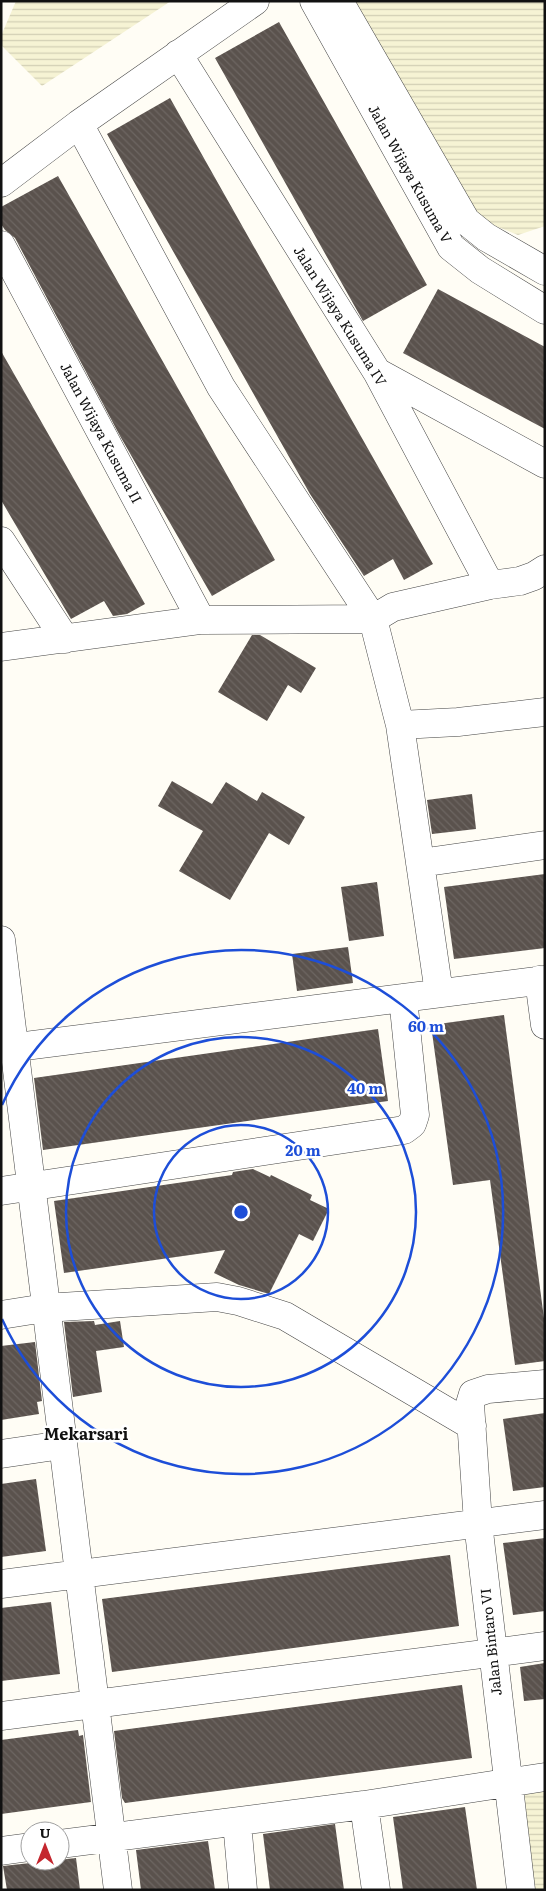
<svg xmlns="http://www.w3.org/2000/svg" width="546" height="1891" font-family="Literata,serif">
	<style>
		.farmland { fill: url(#farmland-rules) }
		.building { fill: url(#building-back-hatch) }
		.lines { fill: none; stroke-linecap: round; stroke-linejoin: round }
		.street-casing { stroke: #444; stroke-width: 29 }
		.street { stroke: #fff; stroke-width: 28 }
		.ring { fill: none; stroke: #1d4ed8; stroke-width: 2.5 }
		.labels { text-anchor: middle; stroke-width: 5; stroke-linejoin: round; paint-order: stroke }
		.street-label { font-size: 14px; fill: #111; stroke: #fff }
		.quarter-label { font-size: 16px; font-weight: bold; fill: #111; stroke: #fff }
		.centre { fill: #1d4ed8; stroke: #fff; stroke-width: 2.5 }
		.ring-label { font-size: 15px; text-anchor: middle; font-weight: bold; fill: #1d4ed8; stroke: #fff; stroke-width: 5; stroke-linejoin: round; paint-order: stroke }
	</style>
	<defs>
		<pattern id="farmland-rules" width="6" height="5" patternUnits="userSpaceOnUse" patternTransform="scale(1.25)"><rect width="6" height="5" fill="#f6f3d4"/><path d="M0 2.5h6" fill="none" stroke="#d2cfb5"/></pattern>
		<pattern id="building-back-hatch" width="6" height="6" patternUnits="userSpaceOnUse" patternTransform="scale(1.25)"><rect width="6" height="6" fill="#5a524d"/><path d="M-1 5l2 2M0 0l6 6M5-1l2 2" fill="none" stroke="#6d6662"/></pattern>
	</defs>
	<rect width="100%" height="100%" fill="#fffdf5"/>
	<path class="farmland" d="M16,1H171L42,86L1,45V36Z
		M350,1H545V226L518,235L465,214Z
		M545,1782V1890H532L524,1785Z"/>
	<path class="building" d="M279,22L427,285L363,321L215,58Z
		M170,98L433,564L404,580L393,559L364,576L310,494L107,134Z
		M58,176L275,560L212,596L120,436L15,238L5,230L1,224V207Z
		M438,289L545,347V429L403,353Z
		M1,351L145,604L127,614L113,616L104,601L71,619L1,500Z
		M252,635H260L316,668L301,693L288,685L267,721L218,692Z
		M172,781L212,804L226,782L257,801L262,792L305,817L289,845L269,833L230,900L179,871L203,831L158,806Z
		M472,794L476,829L432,834L427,800Z
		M545,874V948L454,959L444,887Z
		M377,882L384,936L349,941L341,887Z
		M348,947L353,983L297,991L292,954Z
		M504,1015L545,1326V1361L515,1365L490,1180L453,1185L431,1025Z
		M378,1029L388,1101L43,1150L34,1078Z
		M253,1169L270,1177L271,1175L312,1195L310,1200L329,1209L313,1241L299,1234L269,1294L239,1285L214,1273L225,1250L64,1273L54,1201L232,1175L233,1172Z
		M94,1321L95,1325L120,1321L124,1347L96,1351L102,1392L73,1397L64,1322Z
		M35,1342L42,1401L37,1402L39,1414L1,1420V1346Z
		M545,1413V1487L513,1491L503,1419Z
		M36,1479L46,1551L1,1557V1484Z
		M545,1538V1611L513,1615L503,1543Z
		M450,1555L459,1626L112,1672L102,1599Z
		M51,1602L60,1674L1,1681V1608Z
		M545,1663V1699L524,1701L520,1667Z
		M462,1685L472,1758L125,1803L122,1798L114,1731Z
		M78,1730L79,1736L83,1735L91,1802L1,1814V1740Z
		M465,1807L477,1890H403L393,1817Z
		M335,1824L344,1890H270L263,1834Z
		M208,1841L215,1890H141L136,1850Z
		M76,1858L80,1890H7L3,1866Z"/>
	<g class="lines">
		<g class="street-casing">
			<path id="street" d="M314,1L451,247L480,270L545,310
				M339,1L466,221L486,237L545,271
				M178,54L377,372L490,585
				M79,124L221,387L373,619L400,725
				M1,183L79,124L255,1
				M1,245L201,620
				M377,372L545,464
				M1,541L65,639
				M1,647L201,620L373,619L393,607L490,585L520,581L534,576L545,569
				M420,863L545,845
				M1,940L118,1890
				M539,980L545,1025
				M439,993L400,725L458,722L545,712
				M1,1049L545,980
				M1,1191L404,1130L412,1124L415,1115L403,998
				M1,1315L45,1308L217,1297L238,1301L285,1316L472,1426
				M1,1454L62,1445
				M1,1584L545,1515
				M1,1716L545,1646
				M364,1805L376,1890
				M237,1822L243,1890
				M60,1844L364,1805L545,1777
				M1,1851L30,1847
				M521,1890L478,1523L470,1404L473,1394L488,1389L545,1384"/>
		</g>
		<use href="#street" class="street"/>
	</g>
	<g class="ring">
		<circle cx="241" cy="1212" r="87"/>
		<circle cx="241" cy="1212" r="175"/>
		<path d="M2 1105A262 262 0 1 1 2 1319"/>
	</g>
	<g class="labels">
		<g class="street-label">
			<text transform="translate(410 174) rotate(61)" y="5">Jalan Wijaya Kusuma V</text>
			<text transform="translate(340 316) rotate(58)" y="5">Jalan Wijaya Kusuma IV</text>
			<text transform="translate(101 433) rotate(62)" y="5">Jalan Wijaya Kusuma II</text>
			<text transform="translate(491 1642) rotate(-96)" y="5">Jalan Bintaro VI</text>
		</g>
		<g class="quarter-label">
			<text x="86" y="1440">Mekarsari</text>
		</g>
	</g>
	<circle cx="241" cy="1212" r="8" class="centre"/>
	<g class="ring-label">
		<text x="426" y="1032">60 m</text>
		<text x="365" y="1094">40 m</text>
		<text x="303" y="1156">20 m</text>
	</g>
	<rect width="546" height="1891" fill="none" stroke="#111111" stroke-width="5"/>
	<g transform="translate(45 1846)"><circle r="24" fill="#ffffff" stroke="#a0a0a0"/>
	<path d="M0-4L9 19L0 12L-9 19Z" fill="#c4262e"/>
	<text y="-8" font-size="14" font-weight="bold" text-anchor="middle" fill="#111111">U</text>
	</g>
</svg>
